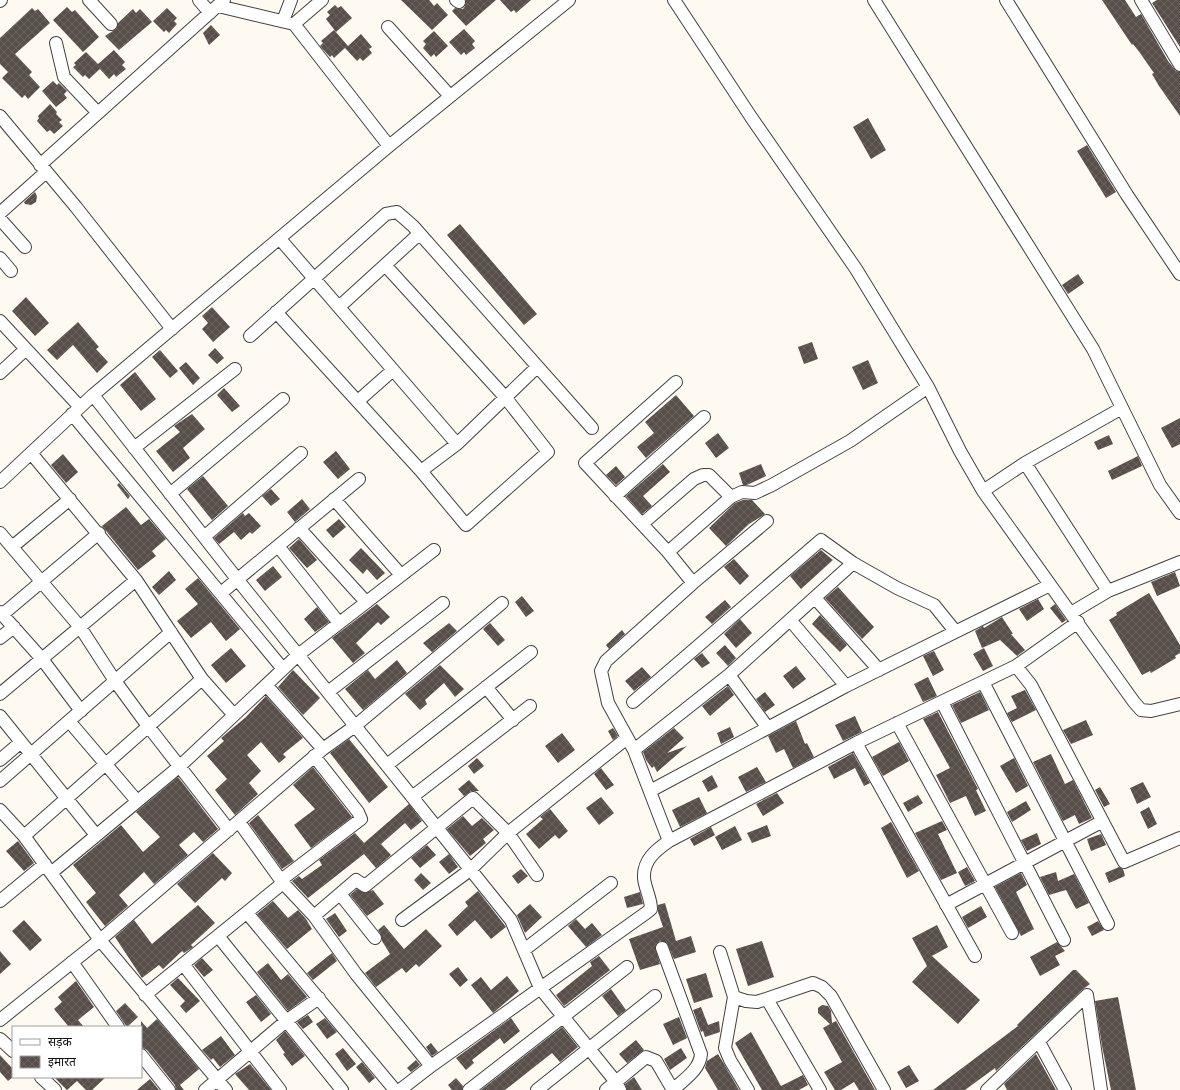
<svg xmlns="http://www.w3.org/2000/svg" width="1180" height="1090" font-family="Spectral,'Noto Sans Devanagari',serif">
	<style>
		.building { fill: url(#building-cross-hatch) }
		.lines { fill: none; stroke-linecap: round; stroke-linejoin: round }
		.minor-casing { stroke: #424242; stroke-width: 14 }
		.minor { stroke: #fff; stroke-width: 12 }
	</style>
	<defs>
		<pattern id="building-cross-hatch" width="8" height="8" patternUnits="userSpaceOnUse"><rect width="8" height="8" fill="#584e4a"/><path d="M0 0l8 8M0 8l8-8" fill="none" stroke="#6b6360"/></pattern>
	</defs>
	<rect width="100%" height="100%" fill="#fffaf1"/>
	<path class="building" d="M401,0H429L434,6L437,3L448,15L432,30Z
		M466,0H496L466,26L452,11L455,8L463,9L465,6Z
		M500,0H531L516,13L514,10L511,12Z
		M1102,0H1125L1136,17L1141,14L1168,61L1176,71L1180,72V116L1159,86L1152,74L1154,73L1140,53L1133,44L1132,45Z
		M1157,0H1180V47L1152,3Z
		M335,5L338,8L341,6L352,18L336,32L326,19L330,15L327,12Z
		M67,7L72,12L75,10L99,37L83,52L53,20Z
		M32,8L35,11L38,9L50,23L15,54L32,72L29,75L40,87L28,99L25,95L22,98L2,78L8,72L0,64V38Z
		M167,8L177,18L174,21L177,24L169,33L166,30L164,32L153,21Z
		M133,9L136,13L140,9L152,22L119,50L105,36L116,29L118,23Z
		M211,25L220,35L209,45L203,33Z
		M464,29L475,41L472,44L475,48L466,55L464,52L461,55L449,42Z
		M334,30L348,46L361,34L372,47L369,49L372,53L363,61L360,58L357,61L345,48L334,58L332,55L330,57L320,46L323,43L321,41Z
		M434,31L448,46L436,57L434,54L431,57L423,48L426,44L423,41Z
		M114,50L125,62L122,65L126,69L116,77L114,74L109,79L100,69L89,79L85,75L83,77L73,67L76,65L74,63L86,52L98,64Z
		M53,81L57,85L59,83L67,91L64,94L67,98L56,107L42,91Z
		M50,104L57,112L56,114L62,120L59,122L63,126L54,134L50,130L47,132L37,121L39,118L38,116Z
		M868,118L886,150L871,159L853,127Z
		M1087,145L1116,192L1106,198L1077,151Z
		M35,192L37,196L36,202L31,205L25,204L24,202Z
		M460,224L537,314L524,325L447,235Z
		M1078,274L1084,283L1068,294L1062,285Z
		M26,297L49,323L35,336L12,311Z
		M212,307L230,327L213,342L202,329L208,323L202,316Z
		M78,322L99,347L96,349L108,362L97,373L73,345L57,360L47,350Z
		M812,342L818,359L804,364L798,347Z
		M215,348L224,358L217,364L208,355Z
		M160,350L178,371L170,378L152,357Z
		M868,360L878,383L863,390L852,367Z
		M186,362L200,378L193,385L179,368Z
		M135,372L156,399L141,411L120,385Z
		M224,388L240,406L232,412L217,395Z
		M676,395L694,416L646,458L637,447L654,433L645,422Z
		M192,414L205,429L183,448L190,458L173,472L156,451L180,432L174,426Z
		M1180,418V444L1172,448L1161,428Z
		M718,433L729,448L716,458L705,443Z
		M1109,435L1113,444L1098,450L1094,442Z
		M336,451L350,469L338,479L323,462Z
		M63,454L78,472L66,483L51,465Z
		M1138,456L1142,466L1112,480L1108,471Z
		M663,464L670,472L643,496L652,506L642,514L626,496Z
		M761,464L766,476L747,485H743L739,473Z
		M616,466L625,477L616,485L606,475Z
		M203,476L228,506L212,520L187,489Z
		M119,483L130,496L128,499L117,485Z
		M271,489L280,499L271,506L262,496Z
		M302,499L310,509L295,522L287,512Z
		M743,500H752L765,514L749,524L726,546L709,528L735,503Z
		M126,507L141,525L149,519L166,539L152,551L156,556L138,570L102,526Z
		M243,513L245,516L249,513L261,526L252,534L250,532L241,540L234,532L219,544L214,538Z
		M339,519L346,527L333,538L326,530Z
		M299,539L317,560L307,568L289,548Z
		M361,548L385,573L377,580L367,569L363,574L349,560Z
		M821,550L833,560L801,589L790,576Z
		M734,559L749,576L740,585L724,567Z
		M273,566L282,577L265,591L256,580Z
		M169,571L176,580L159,595L152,587Z
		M1175,572L1180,586L1157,596L1151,582Z
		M198,578L240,629L226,641L211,622L191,638L177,621L198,604L185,589Z
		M838,587L874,627L862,639L825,598Z
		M1149,593L1180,645V653L1175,656L1176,658L1151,673L1150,671L1142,675L1109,620L1117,615L1116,613Z
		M522,596L534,611L526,617L515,602Z
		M1038,599L1044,609L1027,621L1019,609Z
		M725,600L731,607L712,624L705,617Z
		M377,604L390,617L381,625L378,622L356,643L365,653L353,663L332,638Z
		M1055,604L1066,620L1062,623L1050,608Z
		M317,607L329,622L315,632L304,619Z
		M820,615L847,645L840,652L812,624Z
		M1002,617L1013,634H1011L1025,650L1017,656L1000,640L982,648L975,631L983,626L984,628Z
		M740,619L752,633L736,648L724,634Z
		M449,623L457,631L432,652L423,643Z
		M490,623L505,640L498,646L483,629Z
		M622,630L625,634L609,649L606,645Z
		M725,645L736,658L728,666L716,653Z
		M231,648L246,666L226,683L211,665Z
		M984,648L993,666L983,671L973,654Z
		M934,651L944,670L933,676L923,656Z
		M702,653L710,663L702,668L694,659Z
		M397,660L407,673L363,710L345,689L368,670L375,679Z
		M440,665L464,689L455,697L444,683L425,700L427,704L420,710L405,694Z
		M796,666L806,679L793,689L783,676Z
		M642,667L651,677L634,691L625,681Z
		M293,670L320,698L303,715L278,687Z
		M928,677L937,696L923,702L914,684Z
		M728,686L734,695L710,716L702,706Z
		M1025,690L1036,710L1012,722L1007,713L1017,708L1011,696Z
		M765,692L775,705L765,712L756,699Z
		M980,692L989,710L961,723L952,705Z
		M266,696L303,738L283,754L286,757L279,763L261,742L247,755L261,771L249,783L258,794L235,815L215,790L227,779L207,756L224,741L221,738L246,717Z
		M938,712L978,789L976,790L986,811L975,816L966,796L950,803L936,775L950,768L923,719Z
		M855,716L862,732L843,741L835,725Z
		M1086,720L1093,735L1071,744L1063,730Z
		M796,721L805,744L807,743L814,757L793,768L784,749L776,753L768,736Z
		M730,727L734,737L721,744L717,733Z
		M613,728L618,736L613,740L608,731Z
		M674,728L684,738L667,753L687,746L657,772L654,766L652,768L646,760L643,752Z
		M562,733L575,750L558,763L545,746Z
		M349,739L388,787L369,803L330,753Z
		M899,742L909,761L883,776L872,757Z
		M853,753L870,783L864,786L855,768L834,779L828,767Z
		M1051,754L1065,784L1073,780L1092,818L1079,824L1075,815L1063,821L1033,762Z
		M477,758L484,766L474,774L468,766Z
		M1014,758L1028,786L1016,793L1000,766Z
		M313,767L352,817L311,848L294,825L315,809L293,785Z
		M757,767L766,782L746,792L738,777Z
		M601,768L614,785L606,790L594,774Z
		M712,775L718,787L708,792L702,781Z
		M178,777L218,829L203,842L194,832L179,845L188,855L154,884L144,872L119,895L128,906L105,926L86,902L96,893L73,865L121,825L143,852L160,837L136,812Z
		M469,780L479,791H471L464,796L458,789Z
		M1143,782L1151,797L1137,804L1130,788Z
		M1100,787L1110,804L1104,807L1095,790Z
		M777,793L784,803L763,816L756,804Z
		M918,795L923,803L908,812L903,803Z
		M601,797L614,813L599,825L586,808Z
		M699,797L707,813L680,827L672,810Z
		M1026,801L1031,810L1012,822L1007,812Z
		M409,804L422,821L411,830L405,823L381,844L391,855L376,868L364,854L308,898L292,881L299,876L302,879L322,865L319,860L355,833L364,843Z
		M1149,807L1157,824L1148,829L1140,812Z
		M550,809L568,831L559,839L555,835L539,849L526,834L543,819L540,817Z
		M258,815L294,861L282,869L249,823Z
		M463,816L472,826L482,818L494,830L483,839L486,843L470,856L447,829Z
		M942,821L947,830L938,834L957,873L941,880L915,833Z
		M891,822L919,871L907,878L881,828Z
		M767,825L771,836L752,843L747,833Z
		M735,826L742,840L722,850L715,837Z
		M711,827L715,835L694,846L690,839Z
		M1037,833L1041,844L1027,851L1021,840Z
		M1101,834L1106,845L1091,851L1087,839Z
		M18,841L34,863L24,871L6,851Z
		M427,845L436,855L420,868L411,858Z
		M213,853L232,873L225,881L222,878L195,903L177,884Z
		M449,854L458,867L449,874L439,862Z
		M967,867L975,881L965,886L958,872Z
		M1119,867L1123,869L1125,876L1109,883L1105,873Z
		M521,869L528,876L518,884L512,876Z
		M1056,872L1058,881L1074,874L1089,903L1076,909L1066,890L1049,895L1040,877Z
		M421,873L431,883L423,890L414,880Z
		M1021,873L1027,885L1016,892L1034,929L1021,936L995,887Z
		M357,889L365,893L373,890L384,904L367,916L350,895Z
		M478,891L506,927L491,939L475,920L457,936L448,925L468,906L465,902Z
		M640,892L643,904L627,908L624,897Z
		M273,901L288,918L298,910L306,919L312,929L287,949L257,914Z
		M665,903L676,941L691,936L696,952L674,959L667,943L660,941L655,947L660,964L640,970L629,939L663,927L658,912V905Z
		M530,904L542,917L525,933L517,915Z
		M198,905L215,923L191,945L193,947L184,953L182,951L163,969L159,965L142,978L115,937L134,920L152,944Z
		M981,906L987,917L968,928L962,917Z
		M335,913L347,931L339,937L326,919Z
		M576,919L585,929L592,923L602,935L586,947L568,926Z
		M24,920L42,940L30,951L12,931Z
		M1098,921L1104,930L1092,936L1087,927Z
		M384,925L404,949L426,929L442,946L419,967L416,964L406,973L402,968L376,987L365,973L390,954L382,941V937L378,930Z
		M937,925L948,947L932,956L980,1000L958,1024L912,982L927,966L912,938Z
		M762,941L774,977L748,986L736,949Z
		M1057,942L1065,951L1055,956L1060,965L1040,976L1030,957Z
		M0,951L11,964L0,974Z
		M332,953L337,961L313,980L307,973Z
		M599,956L610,970L564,1006L556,995L592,966L590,962Z
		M202,958L213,970L204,977L194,965Z
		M268,963L281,980L288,974L307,997L288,1011L257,972Z
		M458,967L468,980L460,987L449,974Z
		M1073,970H1076L1090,984L1082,990L996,1071L995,1068L965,1090H933L1018,1026L1017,1025Z
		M706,973L713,997L694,1003L686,979Z
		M507,976L519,991L493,1013L471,985L481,977L491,990Z
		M178,978L200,1001L186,1013L180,1006L185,1001L170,985Z
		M76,981L94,1007L78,1020L84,1027H69L54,1009L62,1002L58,997Z
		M611,989L626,1010L618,1016L602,996Z
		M256,995L271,1014L261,1022L246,1002Z
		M1118,997L1136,1090H1111L1102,1046L1095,1001Z
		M125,1003L138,1017L127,1027L116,1011Z
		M822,1005L828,1006L831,1011L832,1023L836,1021L875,1090H859L854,1082L841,1090H835L824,1072L842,1062L823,1028L830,1024L818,1013V1008Z
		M701,1007L708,1025L719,1021L720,1032L705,1037L703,1031L701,1032L693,1010Z
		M308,1015L313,1022L303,1029L297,1022Z
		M679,1017L687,1038L673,1045L663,1024Z
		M325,1018L337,1032L327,1039L316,1024Z
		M511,1018L520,1031L504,1044L500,1038L472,1060L474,1063L466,1070L456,1058Z
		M157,1019L199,1069L180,1085L184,1090H176L175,1085L147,1050L141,1047V1021L147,1028Z
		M562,1027L578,1047L560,1062L552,1053L505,1090H481Z
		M285,1031L305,1056L292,1066L283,1054L285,1053L276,1040Z
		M751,1032L781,1086L803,1075L808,1085L799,1090H762L735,1043Z
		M221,1036L235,1055L220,1067L213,1058L211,1060L202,1050Z
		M636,1040L644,1050L627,1063L619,1054Z
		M431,1043L438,1052L432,1056L426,1047Z
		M343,1048L356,1064L347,1071L335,1054Z
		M681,1048L687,1058L670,1070L664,1059Z
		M718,1054L724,1064L739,1090H718L705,1068L707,1061Z
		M1036,1054L1056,1090H1007L1004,1084Z
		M0,1055L13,1069V1077L8,1081L0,1072Z
		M416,1060L420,1065L411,1072L407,1068Z
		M362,1062L375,1078L369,1083L356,1067Z
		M250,1064L271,1090H249L235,1074Z
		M909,1065L919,1081L906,1088L897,1072Z
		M54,1077H106L92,1090H86L77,1081L67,1090Z
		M634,1077L642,1090H627L625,1084Z
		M456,1078L463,1086L462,1090H452L448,1085Z
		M150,1079L159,1090H137Z"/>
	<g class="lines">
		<g class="minor-casing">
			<path id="minor" d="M89,0L111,24
				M199,0L210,13
				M322,0L294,24L389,146
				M456,0L459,2
				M674,0L751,117L856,269L928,387L960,451L983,491L1134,702L1141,710L1151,711L1180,704
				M874,0L1093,349L1160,485L1180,513
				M1006,0L1127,195L1180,274
				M1141,0L1180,65
				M0,1L1,0
				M218,6L294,24
				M283,21L291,0
				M388,27L450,96
				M56,43L64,77L98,113
				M0,116L76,207L172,329
				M40,165L224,0
				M0,213L46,172
				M0,219L25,247
				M280,239L457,444
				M0,258L11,271
				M339,307L419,234
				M276,312L421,471L466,525L548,452L505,397L385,265
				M0,321L80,407
				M250,336L386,214L397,212L413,226L592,428
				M0,373L26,349
				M676,382L585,463L668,552L693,583
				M93,395L237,579L511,920L540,988L616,1082L620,1090
				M358,401L393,370
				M72,414L283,669
				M134,448L235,369
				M31,453L136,580L202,679L234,715
				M1025,463L1108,591
				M421,471L457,444L537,367
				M0,482L93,395L389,146L569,0
				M983,491L1025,463L1122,408
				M170,494L283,399
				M615,496L704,417
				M334,499L401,575
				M642,524L694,479L703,475H709L731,497
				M299,528L366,602
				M0,533L80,627L115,681L148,726L229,830
				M204,537L301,453
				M278,546L339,623
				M12,547L70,499
				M668,552L731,497L742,492L755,493L772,485L850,441L928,387
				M221,593L359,479
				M815,598L879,670
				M0,612L42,659L81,711
				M1071,613L1108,591L1180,562
				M2,615L99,533
				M791,621L846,686
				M0,638L14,627
				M1016,666L1078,622
				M729,675L768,728
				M983,682L1108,924
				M266,685L323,749
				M486,687L513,720
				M328,692L443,603
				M0,694L136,580
				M633,702L821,540L853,563L897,588L934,605L955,631
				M942,702L1064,940
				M0,716L96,835
				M69,721L137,801
				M897,723L1012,933
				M856,743L975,956
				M634,750L608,703L601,671L606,661L693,583L767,521
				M0,760L21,742
				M387,765L531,652
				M0,781L171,632
				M650,791L846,686L1050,585
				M412,797L530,706
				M0,810L24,836L100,940L226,1090
				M239,822L283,883L314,916L356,974L431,1066
				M24,836L202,679
				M669,841L634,750L729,675L853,563
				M51,873L180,766L298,655L434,550
				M281,880L361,819L358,812L314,756
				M340,894L375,938
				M0,901L45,864
				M946,905L1101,822
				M247,913L395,1090
				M314,916L356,880L365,886L473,798L508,833L537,875
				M402,920L470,870L508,833L627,738
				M218,936L342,1090
				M662,948L701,1054C700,1070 683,1080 673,1090
				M524,950L611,883
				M720,952L734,997L725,1048L730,1060L748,1090
				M72,962L118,1027
				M183,964L280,1090
				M145,995L283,883
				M1087,995L1101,1090
				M734,997L746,1001L757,1002L813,983L822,987L831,996L884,1090
				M767,999L820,1090
				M0,1020L100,940L323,749L355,726L502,603
				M0,1039L13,1051
				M1039,1042L1065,1090
				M141,1055L169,1090
				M41,1077L55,1090
				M205,1090L286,1021L319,998
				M400,1090L431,1066L646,913L651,909C651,898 645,889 644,878C643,860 656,850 669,841L856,743L1016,666L1031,685L1124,862L1180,838
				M469,1090L627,967
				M537,1090L655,996
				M606,1090L646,1057L656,1061L673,1090
				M987,1090L1087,995"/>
		</g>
		<use href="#minor" class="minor"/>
	</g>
	<rect x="12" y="1026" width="130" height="52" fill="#ffffff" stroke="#9f9f9f"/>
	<rect x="20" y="1039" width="20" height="6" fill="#ffffff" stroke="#9f9f9f"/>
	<text x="48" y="1046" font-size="12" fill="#0f0f0f">सड़क</text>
	<rect x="20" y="1056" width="20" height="12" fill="url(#building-cross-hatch)" stroke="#9f9f9f"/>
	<text x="48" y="1066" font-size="12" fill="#0f0f0f">इमारत</text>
</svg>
